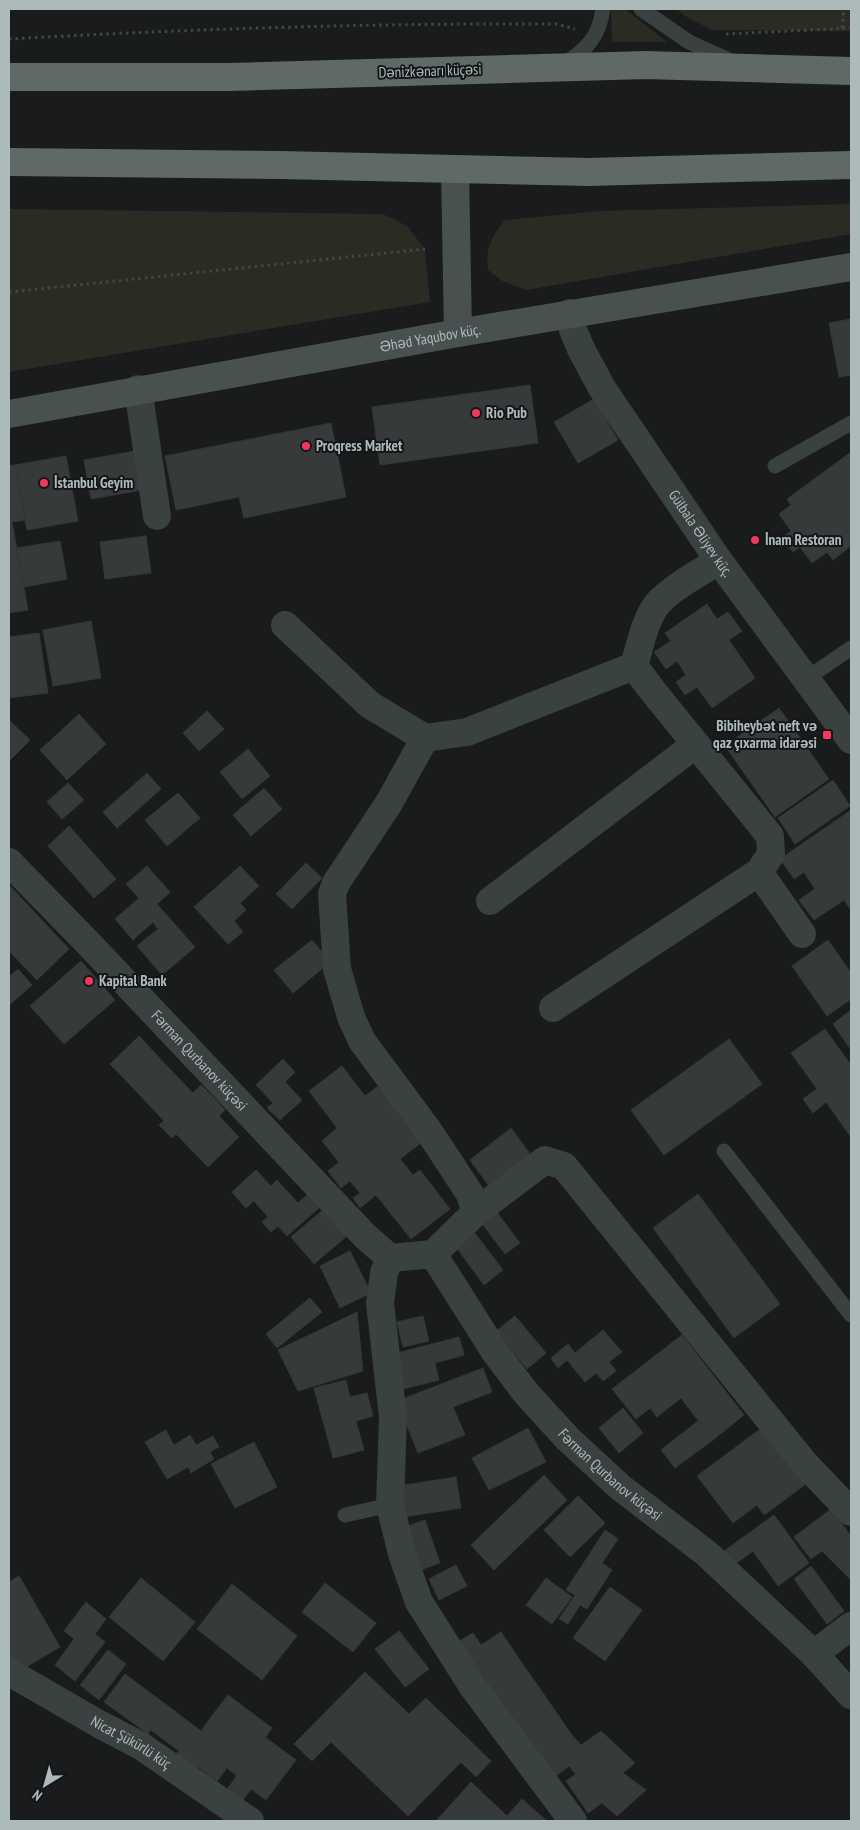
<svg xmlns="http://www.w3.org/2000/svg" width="860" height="1830" font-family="'PT Sans Narrow',sans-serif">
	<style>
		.green { fill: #2a2c23 }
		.building { fill: #363a3b; stroke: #333738 }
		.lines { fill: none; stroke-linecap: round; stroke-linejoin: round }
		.path { stroke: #404847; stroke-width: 3; stroke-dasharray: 2.5 4; stroke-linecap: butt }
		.service { stroke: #3a4141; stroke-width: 15 }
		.minor { stroke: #3a4141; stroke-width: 28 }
		.tertiary { stroke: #3a4141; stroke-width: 28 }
		.secondary { stroke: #485150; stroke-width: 28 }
		.trunk { stroke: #5e6968; stroke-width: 28 }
		.poi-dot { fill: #f6375c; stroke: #141617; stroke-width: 2 }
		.labels { text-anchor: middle; stroke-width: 4; stroke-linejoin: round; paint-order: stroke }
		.street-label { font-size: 15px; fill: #acbbb9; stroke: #141617 }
		.poi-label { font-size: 15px; font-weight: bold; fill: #acbbb9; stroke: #141617; text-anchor: start }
	</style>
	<rect width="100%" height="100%" fill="#191b1c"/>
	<path class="green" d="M611,9H625L667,42H612Z
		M676,9H851V31L712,30L685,16Z
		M851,204V234L526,290L502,281L488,270C485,248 492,236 505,220L600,211Z
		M9,209L383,214L407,226L425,249L430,302L9,372Z"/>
	<path class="building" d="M851,319V375L839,377L829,323Z
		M530,385L538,443L380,465L372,407Z
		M594,399L618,440L578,463L554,422Z
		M331,423L346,497L244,518L239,497L176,510L165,456Z
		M135,451L142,490L91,499L84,460Z
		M851,452V546L833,560L827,552L812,563L800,547L793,552L781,538L791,531L779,514L791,505L787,499Z
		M66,456L78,521L27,530L15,465Z
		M15,465L26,520L12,522L28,610L9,613V466Z
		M146,536L151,573L105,579L100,542Z
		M60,541L67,579L24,587L16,548Z
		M707,604L717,619L728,612L742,631L729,640L755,678L712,708L697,687L685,695L676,682L686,675L677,661L666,669L654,652L671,641L665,633Z
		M91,621L101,678L53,686L43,630Z
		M39,633L48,693L9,698V637Z
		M779,708L829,779L775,817L725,746Z
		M207,711L224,729L199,751L183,733Z
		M79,714L106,744L67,780L40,750Z
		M9,720L30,740L10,760L9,758Z
		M248,749L270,776L242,799L220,772Z
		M147,773L161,789L117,828L103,812Z
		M833,780L850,806L795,844L778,818Z
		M68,783L84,800L62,819L47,802Z
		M264,788L282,809L251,836L233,815Z
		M178,793L200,818L167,846L145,820Z
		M851,810V910L844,900L814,920L799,900L815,889L804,872L794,879L780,859Z
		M69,826L116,879L94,898L48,846Z
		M306,863L322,878L292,909L276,894Z
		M147,866L170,892L157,904L195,947L162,975L137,946L158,929L153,922L133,940L115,919L139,898L126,884Z
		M240,866L259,886L240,903L246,910L234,921L243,932L228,944L194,907Z
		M9,885L69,949L37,980L9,951Z
		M312,940L330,962L293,993L274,970Z
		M828,940L851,973V999L827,1016L792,966Z
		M81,961L115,1000L64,1044L30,1006Z
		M18,969L32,985L9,1005V977Z
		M851,1010V1050L833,1024Z
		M825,1029L851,1065V1137L826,1102L813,1113L803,1099L817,1089L791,1053Z
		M139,1036L167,1066L138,1093L110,1064Z
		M729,1039L762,1084L664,1155L631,1110Z
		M283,1059L295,1072L285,1082L302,1100L280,1120L267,1108L273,1103L256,1085Z
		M167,1066L193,1093L201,1085L214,1098L172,1138L159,1125L164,1121L138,1093Z
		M342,1066L365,1096L378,1086L422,1142L400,1159L413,1175L420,1170L450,1209L411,1239L376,1195L360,1208L353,1198L360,1193L350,1181L341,1188L328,1171L339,1162L322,1141L337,1128L309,1091Z
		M214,1098L225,1110L219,1116L239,1137L208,1167L176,1134Z
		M511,1128L530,1154L489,1186L470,1160Z
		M256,1170L271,1186L277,1180L298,1203L307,1195L319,1208L287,1236L278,1226L271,1232L262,1222L268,1217L254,1201L246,1208L232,1192Z
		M698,1194L780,1304L734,1338L653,1228Z
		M325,1208L348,1235L314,1264L291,1237Z
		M496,1211L520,1243L505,1254L481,1222Z
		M475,1233L503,1270L484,1285L456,1247Z
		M350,1251L371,1293L340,1308L320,1266Z
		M310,1298L322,1312L277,1348L266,1334Z
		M357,1312L363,1371L298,1391L278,1350Z
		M423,1316L429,1341L403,1347L397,1322Z
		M515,1316L546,1353L527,1369L496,1331Z
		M603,1330L622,1352L609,1362L616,1371L603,1381L596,1373L585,1382L567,1360L558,1368L551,1358L568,1344L575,1353Z
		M682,1335L744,1415L713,1440L681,1398L657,1417L650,1408L636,1419L612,1389Z
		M459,1337L464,1355L435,1363L439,1380L403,1389L393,1354Z
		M483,1368L492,1392L453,1407L465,1435L418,1453L397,1401Z
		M346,1380L350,1397L367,1393L373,1416L356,1421L364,1450L333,1458L314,1388Z
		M623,1408L643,1433L619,1453L599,1428Z
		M698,1421L713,1440L675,1468L661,1450Z
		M763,1427L806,1484L764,1515L757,1505L733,1523L697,1476Z
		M528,1428L546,1462L489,1490L472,1458Z
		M166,1430L174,1445L190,1435L196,1445L213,1436L219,1447L210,1452L214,1459L191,1473L188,1467L167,1479L145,1442Z
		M254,1442L277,1487L235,1508L211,1464Z
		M544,1475L567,1500L494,1570L471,1545Z
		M456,1477L461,1508L403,1517L398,1486Z
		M578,1496L605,1523L570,1557L544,1530Z
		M831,1509L848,1532L811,1559L794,1537Z
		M774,1515L809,1563L778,1586L753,1551L734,1565L724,1551Z
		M425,1520L440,1563L418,1571L402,1528Z
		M605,1530L618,1539L602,1563L612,1570L587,1609L580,1605L568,1624L559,1619L575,1595L566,1590Z
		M848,1532L851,1536V1577L849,1578L822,1551Z
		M456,1565L467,1586L439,1600L429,1579Z
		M811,1566L844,1611L827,1624L794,1579Z
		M19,1576L60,1647L16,1673L9,1660V1582Z
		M141,1578L195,1622L163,1661L109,1617Z
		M546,1578L572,1597L552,1624L526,1605Z
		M325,1583L376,1623L353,1652L302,1612Z
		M232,1584L297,1636L262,1680L197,1629Z
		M610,1587L642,1610L605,1661L573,1638Z
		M86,1602L106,1619L95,1634L105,1642L75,1681L55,1665L74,1639L64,1631Z
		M399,1631L429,1669L405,1687L375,1649Z
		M501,1632L524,1666L490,1690L458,1642L473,1633L481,1645Z
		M108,1650L126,1664L99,1700L80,1685Z
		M524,1666L552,1706L517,1729L490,1690Z
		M365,1672L409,1714L426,1698L491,1761L476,1777L461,1762L408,1816L331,1742L312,1761L294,1744Z
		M125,1674L168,1706L148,1734L104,1702Z
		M228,1695L272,1728L237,1776L227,1768L217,1781L198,1767L224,1733L208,1721Z
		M168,1706L201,1731L208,1721L224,1733L192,1775L172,1760L179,1751L151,1730Z
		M552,1706L571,1734L537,1757L517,1729Z
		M601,1731L635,1763L623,1773L646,1790L617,1816L602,1803L588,1813L566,1781L576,1774L569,1766L553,1778L537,1757L571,1734L581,1745Z
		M265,1737L296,1760L266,1800L251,1789L238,1807L222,1796Z
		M471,1782L507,1816L522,1799L547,1821H436Z"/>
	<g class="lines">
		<path class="path" d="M842,28L844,9
			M726,34L851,28
			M9,39C191,29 373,23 556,24L575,29
			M9,292L425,249"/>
		<path class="service" d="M641,9L689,42L734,62
			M564,64C587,49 599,37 603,9
			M775,466L851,423
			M806,679L851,648
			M724,1151L851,1315
			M345,1515L390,1505"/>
		<g class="minor">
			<path d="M138,389L157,516"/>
			<path d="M285,625L370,705L425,738L467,732L634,666"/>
			<path d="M425,738L389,803L336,883L332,894L337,969L351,1017L362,1041L428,1130L455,1171L470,1194L476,1212L433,1254"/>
			<path id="s1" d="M9,862L89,944L365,1236L390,1258L384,1273L380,1303L393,1417L390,1505L402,1554L419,1602L473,1687L573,1821"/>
			<path d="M759,872L802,934"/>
			<path d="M490,901L696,744"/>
			<path d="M553,1008L759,872L771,854L770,836L652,690L634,666C640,646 644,624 655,607C665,592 703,570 719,561"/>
			<path d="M476,1212L545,1160L564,1166L806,1465L851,1512"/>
			<path id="s2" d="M390,1258L433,1254L495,1352L526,1393L568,1439L620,1487L706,1553L814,1654L851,1695"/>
			<path d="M814,1654L851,1626"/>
			<path id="s3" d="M9,1672L99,1724L141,1746L250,1821"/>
		</g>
		<path class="tertiary" id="s4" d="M570,313L573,330L581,349L602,388L719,561L851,740"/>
		<g class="secondary">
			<path d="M455,170L458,333"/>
			<path id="s5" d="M9,414L458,333L851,267"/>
		</g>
		<path class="trunk" d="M9,77H230L646,65L851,71
			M9,162L281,165L589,172L851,165"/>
	</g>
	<g class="poi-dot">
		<circle cx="476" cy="413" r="5"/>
		<circle cx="306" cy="446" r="5"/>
		<circle cx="44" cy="483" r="5"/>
		<circle cx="755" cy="540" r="5"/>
		<rect x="822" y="730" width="10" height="10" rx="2.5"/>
		<circle cx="89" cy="981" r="5"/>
	</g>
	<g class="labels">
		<g class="street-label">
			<text transform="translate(430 71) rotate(-2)" y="5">Dənizkənarı küçəsi</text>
			<text dy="5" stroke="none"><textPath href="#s5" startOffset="428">Əhəd Yaqubov küç.</textPath></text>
			<text dy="5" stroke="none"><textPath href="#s4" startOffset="258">Gülbala Əliyev küç.</textPath></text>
			<text dy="5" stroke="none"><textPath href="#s1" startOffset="275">Fərman Qurbanov küçəsi</textPath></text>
			<text dy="5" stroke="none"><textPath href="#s2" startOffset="328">Fərman Qurbanov küçəsi</textPath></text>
			<text dy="5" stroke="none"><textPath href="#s3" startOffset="141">Nicat Şükürlü küç</textPath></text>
		</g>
		<g class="poi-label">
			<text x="486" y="418">Rio Pub</text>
			<text x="316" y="451">Proqress Market</text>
			<text x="54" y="488">İstanbul Geyim</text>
			<text x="765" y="545">İnam Restoran</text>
			<text x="817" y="731" text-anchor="end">Bibiheybət neft və<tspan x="817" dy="17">qaz çıxarma idarəsi</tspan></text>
			<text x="99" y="986">Kapital Bank</text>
		</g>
	</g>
	<rect width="860" height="1830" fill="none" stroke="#acbbb9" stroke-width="20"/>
	<g transform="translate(45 1785) rotate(217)" stroke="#141617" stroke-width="4" paint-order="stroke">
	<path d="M0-4L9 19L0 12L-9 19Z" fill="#acbbb9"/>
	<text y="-8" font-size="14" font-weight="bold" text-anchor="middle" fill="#acbbb9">N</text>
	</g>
</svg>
